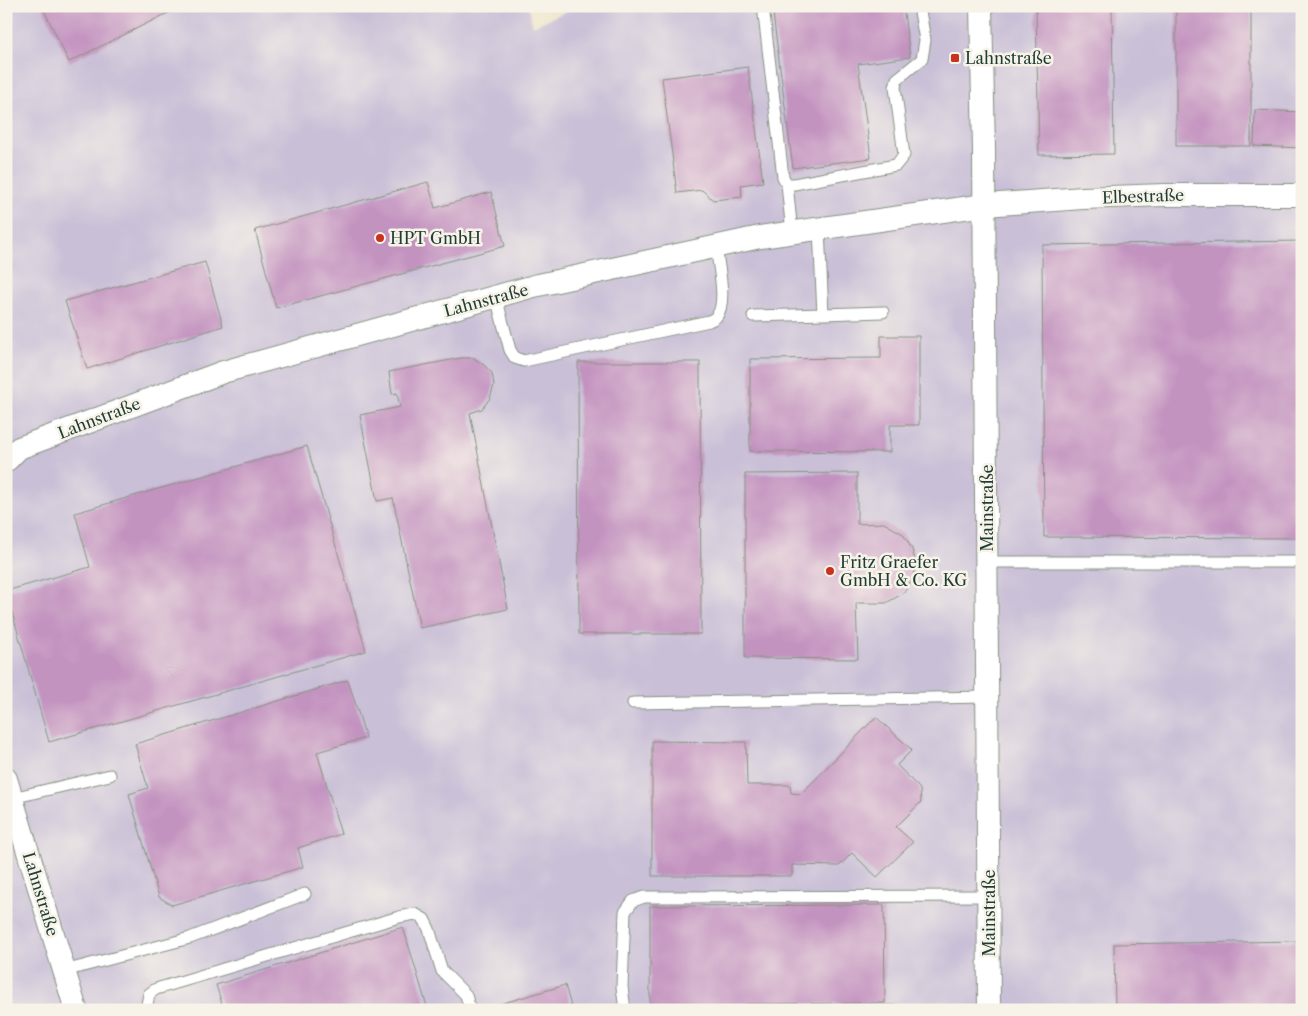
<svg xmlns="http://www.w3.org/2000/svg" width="1308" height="1016" font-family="'Libre Caslon Text',serif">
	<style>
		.industrial { fill: #c9bfd7 }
		.building { fill: #c393c0 }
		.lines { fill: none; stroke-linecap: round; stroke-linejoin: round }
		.service-casing { stroke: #869280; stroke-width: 13 }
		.minor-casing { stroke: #869280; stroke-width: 24 }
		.service { stroke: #fff; stroke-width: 11 }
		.minor { stroke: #fff; stroke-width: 22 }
		.poi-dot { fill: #c8321e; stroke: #f7f3e8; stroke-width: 2 }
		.labels { text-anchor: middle; stroke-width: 5; stroke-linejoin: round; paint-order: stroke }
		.poi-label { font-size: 16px; fill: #1f3d34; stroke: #f7f3e8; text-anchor: start }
		.street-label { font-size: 16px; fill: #1f3d34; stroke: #f7f3e8 }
	</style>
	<rect width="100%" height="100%" fill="#f7f3e8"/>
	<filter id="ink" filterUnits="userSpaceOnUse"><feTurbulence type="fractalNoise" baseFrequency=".02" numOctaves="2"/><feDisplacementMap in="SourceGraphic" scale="10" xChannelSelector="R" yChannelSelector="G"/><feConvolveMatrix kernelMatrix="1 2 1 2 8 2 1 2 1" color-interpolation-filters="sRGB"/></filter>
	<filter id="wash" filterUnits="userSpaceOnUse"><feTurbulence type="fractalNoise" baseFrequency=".0096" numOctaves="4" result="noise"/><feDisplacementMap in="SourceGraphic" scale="20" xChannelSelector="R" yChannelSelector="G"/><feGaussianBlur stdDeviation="1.12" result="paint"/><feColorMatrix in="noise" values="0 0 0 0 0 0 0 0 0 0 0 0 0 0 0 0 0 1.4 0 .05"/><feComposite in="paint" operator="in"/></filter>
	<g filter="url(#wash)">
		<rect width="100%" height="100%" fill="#eee6cb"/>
		<path class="industrial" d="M6,6H528L533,26L579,6H1302V1010H6Z"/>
		<g id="blocks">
			<path class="building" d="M42,6H182L69,62Z
				M772,6H903L910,57L858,64L871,158L793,168Z
				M1036,6H1112L1114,154L1039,155Z
				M1176,6H1251V146H1176Z
				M748,67L763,182L741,185L742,197L713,200L702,190L677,193L662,78Z
				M1255,110L1302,112V148L1254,146Z
				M428,182L435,208L491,192L505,246L276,308L255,230Z
				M1302,241V538L1044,537L1042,245Z
				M205,262L223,326L87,369L65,301Z
				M881,336H919V425H890V452L750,451V359L881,358Z
				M461,358H474L484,365L492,373L494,385L490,398L482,409L470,413L508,609L420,628L393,498L377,501L360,415L400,407L397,393L392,394L389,372Z
				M578,362H700L701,634H579Z
				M307,446L366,651L49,742L6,591L90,567L75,513Z
				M857,473V524L884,523L903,534L912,549L916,564L913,578L904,593L886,603H856L858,659L745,658V474Z
				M348,680L366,738L317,752L341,834L298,848L303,867L172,905L159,897L129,794L148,788L135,744Z
				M876,717L912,750L897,765L920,789L921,802L896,827L913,842L877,877L852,853L839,866L792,865V876H652V741L746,742L747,785H790L791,793L801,794Z
				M884,905L885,1003L745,1004V1010H650V906Z
				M403,927L428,1010H224L216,985Z
				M1302,941V1010H1115L1114,944Z
				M565,985L572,1010H491L490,1007Z
				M900,1005V1010H851V1006Z"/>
		</g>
	</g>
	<g filter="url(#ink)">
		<use href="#blocks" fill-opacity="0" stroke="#869280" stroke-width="1"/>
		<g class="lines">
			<g class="service-casing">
				<path id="service" d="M763,6L783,177L787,184H794L896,165L904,155L895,87L897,79L922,59L925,40L919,6
					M787,184L792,233
					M819,229L823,314L883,312
					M496,297L510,350L515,358L524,361L709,321C711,320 714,319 716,317C728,304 718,264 716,247
					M753,316L823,314
					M987,562H1302
					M633,703L988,697
					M12,798L110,775
					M64,971L190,938L305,894
					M146,1010L149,994L156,989L399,917L415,914L424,919L429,929L442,971L466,995L470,1010
					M625,1010L622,987L625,912L633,901L644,897L989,896"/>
			</g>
			<g class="minor-casing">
				<path id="minor" d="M981,6L984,150L989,1010
					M6,461L19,448L223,372L534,286L760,237L985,205L1083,198L1164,195H1302
					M6,779L76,1010"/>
			</g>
			<use href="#service" class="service"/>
			<use href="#minor" class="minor"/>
		</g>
	</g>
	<g class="poi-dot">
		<rect x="950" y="53" width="10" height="10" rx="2.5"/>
		<circle cx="380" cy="238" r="5"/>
		<circle cx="830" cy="571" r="5"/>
	</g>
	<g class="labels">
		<g class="poi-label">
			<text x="965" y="64">Lahnstraße</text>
			<text x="390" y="244">HPT GmbH</text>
			<text x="840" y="568">Fritz Graefer<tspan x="840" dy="18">GmbH &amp; Co. KG</tspan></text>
		</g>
		<g class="street-label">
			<text transform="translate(1143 196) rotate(-2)" y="6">Elbestraße</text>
			<text transform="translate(486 300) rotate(-15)" y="6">Lahnstraße</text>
			<text transform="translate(99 418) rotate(-21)" y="6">Lahnstraße</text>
			<text transform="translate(987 508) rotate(-90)" y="6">Mainstraße</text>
			<text transform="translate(41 894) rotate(73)" y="6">Lahnstraße</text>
			<text transform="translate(989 913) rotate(-90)" y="6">Mainstraße</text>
		</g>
	</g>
	<rect width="1308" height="1016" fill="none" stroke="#f7f3e8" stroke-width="25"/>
</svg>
